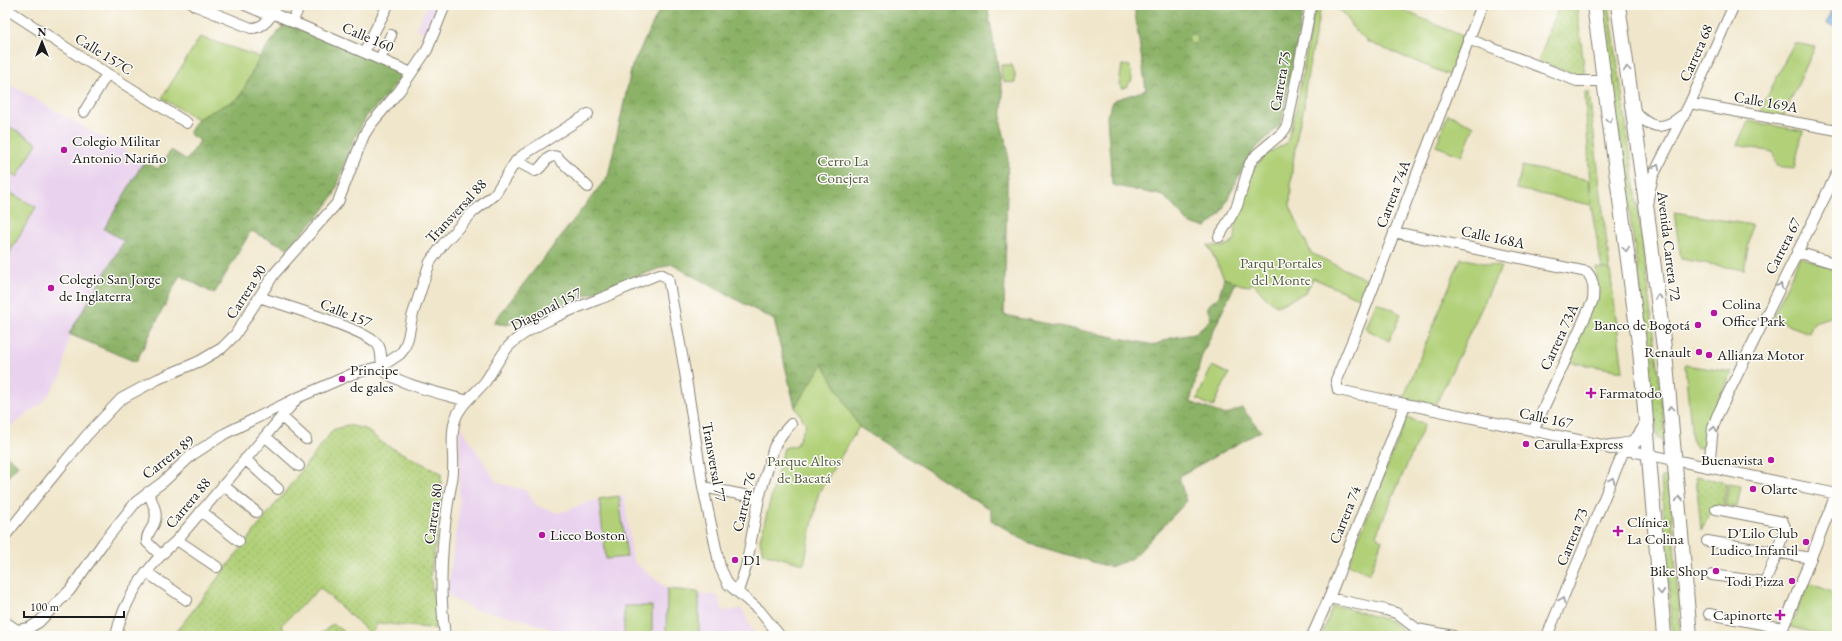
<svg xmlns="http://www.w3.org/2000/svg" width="1842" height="641" font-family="'EB Garamond',serif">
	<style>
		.built { fill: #e9d2ee }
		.grass { fill: url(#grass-dots); stroke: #66764a }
		.forest { fill: url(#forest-crowns); stroke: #546742 }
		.green { fill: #b1d078; stroke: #66764a }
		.water { fill: url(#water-ripples); stroke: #4a6a84 }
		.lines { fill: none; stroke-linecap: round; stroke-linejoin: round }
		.minor-casing { stroke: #868174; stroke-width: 12 }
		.highway-casing { stroke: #868174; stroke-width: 16 }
		.minor { stroke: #fff; stroke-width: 10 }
		.highway { stroke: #fff; stroke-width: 14 }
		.oneway { stroke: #999 }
		.poi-dot { fill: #b5179e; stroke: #fdfcf7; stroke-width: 1.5 }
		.labels { text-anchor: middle; stroke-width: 3; stroke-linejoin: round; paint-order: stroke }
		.street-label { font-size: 15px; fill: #1c1c1c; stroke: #fdfcf7 }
		.poi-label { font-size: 15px; fill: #1c1c1c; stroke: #fdfcf7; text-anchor: start }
		.park-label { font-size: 15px; fill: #505b3c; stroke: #fdfcf7 }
	</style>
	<defs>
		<pattern id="grass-dots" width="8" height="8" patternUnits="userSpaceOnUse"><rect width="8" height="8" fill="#b1d078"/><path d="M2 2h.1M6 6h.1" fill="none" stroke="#98b267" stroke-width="1.8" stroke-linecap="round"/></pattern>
		<pattern id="forest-crowns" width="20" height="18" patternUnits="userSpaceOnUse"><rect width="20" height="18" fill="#8cb268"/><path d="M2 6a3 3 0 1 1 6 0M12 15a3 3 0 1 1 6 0" fill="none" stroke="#729055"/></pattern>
		<pattern id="water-ripples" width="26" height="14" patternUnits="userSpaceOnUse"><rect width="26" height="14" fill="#78b8ec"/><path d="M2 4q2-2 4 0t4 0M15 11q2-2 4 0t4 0" fill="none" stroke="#6295be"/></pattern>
	</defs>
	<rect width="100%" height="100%" fill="#fdfcf7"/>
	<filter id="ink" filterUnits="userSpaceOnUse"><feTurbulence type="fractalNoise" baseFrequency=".025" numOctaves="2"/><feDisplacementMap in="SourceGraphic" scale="8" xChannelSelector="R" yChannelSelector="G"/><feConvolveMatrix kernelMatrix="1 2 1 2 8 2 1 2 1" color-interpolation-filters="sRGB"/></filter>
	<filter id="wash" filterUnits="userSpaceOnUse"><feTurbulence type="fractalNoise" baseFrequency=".012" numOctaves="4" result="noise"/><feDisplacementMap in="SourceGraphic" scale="16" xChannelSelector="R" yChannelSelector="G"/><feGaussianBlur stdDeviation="0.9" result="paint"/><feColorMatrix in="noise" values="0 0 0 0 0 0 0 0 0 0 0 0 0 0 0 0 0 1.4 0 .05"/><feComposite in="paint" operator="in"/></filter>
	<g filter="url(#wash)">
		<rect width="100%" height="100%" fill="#f0e6cb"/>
		<path class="built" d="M427,5H441L430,34L416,29Z
			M5,82L144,161L104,229L124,241L69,334L62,375L43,402L5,431Z
			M460,426L497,483L525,490L537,506L558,513L599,499L624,496L633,561L667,589L718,596L723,611L742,609L755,636H557L556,631L518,618L472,609L447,595L459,512Z"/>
		<path class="grass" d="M1559,5H1566L1577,10L1585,74L1576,75L1538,62Z
			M1601,5H1609C1630,149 1651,293 1666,438L1657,439L1644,318Z
			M1585,92H1589L1610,270L1602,269L1591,205Z
			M347,425L365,429L384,444L441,473L442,503L430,575L438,629L378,623L371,634L320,588L281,625L287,636H173L333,430Z
			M1696,476L1727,483L1723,506L1714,507L1701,530Z
			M1661,477H1669L1681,636H1672Z
			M333,624L349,636H318Z"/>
		<path class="forest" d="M662,5H987L1003,95L1001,123L1008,150L1004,315L1154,345L1171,338L1194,334L1211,319L1207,307L1219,296L1224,278L1236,282L1202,355L1190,402L1225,415L1242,408L1261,431L1179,476L1186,502L1133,558L1110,567L1030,544L991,520V510L859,427L823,364L795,407L774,320L671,264L507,325L493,323L608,176L632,66Z
			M1134,5H1304L1281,124L1254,150L1243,167L1220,215L1206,227L1190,224L1164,196L1112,185L1107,116L1114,100L1146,90Z
			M285,23L404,72L386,97L366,117L353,141L334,195L320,214L288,248L251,231L214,294L180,275L136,362L69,334L124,241L104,229L144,161L158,169L171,150L187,160L200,141L189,134L197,119L239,98L260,57Z
			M5,454L18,465L5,480Z"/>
		<path class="green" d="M1315,5H1321L1305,89L1304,108L1298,130L1292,169L1290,206L1311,253L1367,280L1360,299L1313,278L1306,292L1277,306L1266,298L1253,283L1250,286L1242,285L1224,278L1208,245L1223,247L1235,241L1236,224L1253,169L1266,154L1287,143L1296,109Z
			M1326,5H1391L1462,36L1449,75L1366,41L1352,27L1346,16L1337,9Z
			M1188 39a5 5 0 1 1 10 0a5 5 0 1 1-10 0Z
			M200,37L260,57L239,98L197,119L162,98Z
			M1794,43L1815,47L1783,117L1759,113Z
			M1001,65H1012L1015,74V83L1005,82L1002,79Z
			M1122,65L1130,66L1132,80L1125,88H1122L1119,84Z
			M1448,114L1474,126L1462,156L1436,146Z
			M1748,121L1803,131L1794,168L1776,166L1773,152L1737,145Z
			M5,124L37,143L17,177L5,170Z
			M1522,166L1589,180L1591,205L1517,189Z
			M5,190L36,207L5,261Z
			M1674,212L1752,225L1744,270L1681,259Z
			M1800,257L1837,269V315L1814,322L1809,333L1772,319Z
			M1461,258L1501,267L1435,406L1403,399Z
			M1596,268L1610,270L1623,371L1569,362L1598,288Z
			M1376,302L1401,314L1389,341L1366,329Z
			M823,364L859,427L819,492L804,564L763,553L760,540L784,448L797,445L806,424L795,407Z
			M1685,365L1732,372L1709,423L1707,439L1703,447L1697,448L1692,440Z
			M1212,366L1229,374L1213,407L1197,399Z
			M1407,418L1425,424L1376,535L1382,540L1370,574L1348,564Z
			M1729,484L1741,486L1737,507L1725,505Z
			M619,496L627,557L606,559L599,499Z
			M1809,583L1837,594V636H1829L1790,627Z
			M667,589L699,592V636H666Z
			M624,606H652V636H624Z
			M1333,606L1345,608L1388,620L1412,636H1321Z"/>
		<path class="water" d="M1832,7L1837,8V27L1827,24Z"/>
	</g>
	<g filter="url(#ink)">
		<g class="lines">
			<g class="minor-casing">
				<path id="minor" d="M194,5L251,28C265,28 271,17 276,5
					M245,5L271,16
					M1482,5L1358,327L1336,380L1338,390L1837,494
					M5,8L85,60L187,123
					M272,13L407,71
					M292,22L300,5
					M1468,39L1577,81H1605
					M364,52L388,5
					M380,59L391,35
					M1690,103L1837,130
					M1633,109C1648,128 1662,132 1681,116
					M84,112L107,74
					M516,161L535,171C544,168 546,153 557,157L588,187
					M1648,198L1653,176L1690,103L1734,5
					M1394,232L1587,272C1594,280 1594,289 1593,300L1533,431
					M1219,237L1237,206L1250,163L1257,154L1282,133L1287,126L1311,5
					M1797,252L1837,264
					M259,297C282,305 366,329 378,345C383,352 380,361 383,369C394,384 448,395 467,401
					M282,417L306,439
					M266,437L299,466
					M245,459L278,489
					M1709,467L1713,427L1717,416C1757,335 1796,254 1837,173
					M223,485L256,512
					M703,487L759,498
					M148,492C152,502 159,513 154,524C151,530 146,534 147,542L160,555
					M201,511L239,541
					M5,536L36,497L87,435L121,399L158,379L200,361L222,348L235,335L274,274L338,202L364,135L371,124L400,90L427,50L445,5
					M177,540L217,567
					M1707,541L1811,558
					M146,572L187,600
					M1712,575L1763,582L1766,580L1777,553L1785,527L1783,522L1716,509
					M738,591L746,567L759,498L774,447L782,434L791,424
					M1329,598L1386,610L1396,613L1417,629L1453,636
					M1709,614L1783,628
					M5,622L17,630L29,628L39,622L70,590L103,543L136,502L163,482L192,455L226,433L297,398L352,374L382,366L400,354L404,349L408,338L412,317L430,262L444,243L473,212L495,194L516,161L523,155L588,114
					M116,636C123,600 149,564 177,540L295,401
					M445,636C438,584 442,531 452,480C456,460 449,440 455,420C460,404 475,394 485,382C493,371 499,358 508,347C528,325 579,307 607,296C614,293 657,274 660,274C663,275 666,277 668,278L684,366L703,487L720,567L728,584L759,610L780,636
					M1312,636L1329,598L1405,405
					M1547,636L1624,450
					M1780,636L1836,494"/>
			</g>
			<g class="highway-casing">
				<path id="highway" d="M1594,5L1640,350L1664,636
					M1618,5L1646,204L1666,364L1690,636
					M1610,447C1631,446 1639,443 1647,423"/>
			</g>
			<use href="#minor" class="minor"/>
			<use href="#highway" class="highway"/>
		</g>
		<defs><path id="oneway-chevron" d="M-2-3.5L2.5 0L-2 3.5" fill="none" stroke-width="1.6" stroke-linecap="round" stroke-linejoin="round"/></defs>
		<g class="oneway">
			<use href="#oneway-chevron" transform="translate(1627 69) rotate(-98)"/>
			<use href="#oneway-chevron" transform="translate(1609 120) rotate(83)"/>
			<use href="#oneway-chevron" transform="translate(1657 167) rotate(-63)"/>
			<use href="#oneway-chevron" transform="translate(1626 249) rotate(82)"/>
			<use href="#oneway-chevron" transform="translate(1780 286) rotate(-63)"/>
			<use href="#oneway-chevron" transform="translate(1658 297) rotate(-97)"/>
			<use href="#oneway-chevron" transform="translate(1671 408) rotate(-95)"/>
			<use href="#oneway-chevron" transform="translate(1714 429) rotate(-80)"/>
			<use href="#oneway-chevron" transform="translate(1612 480) rotate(-68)"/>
			<use href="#oneway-chevron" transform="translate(1679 499) rotate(-95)"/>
			<use href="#oneway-chevron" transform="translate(1661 592) rotate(86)"/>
			<use href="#oneway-chevron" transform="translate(1562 600) rotate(-68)"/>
		</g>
	</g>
	<g class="poi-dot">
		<circle cx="64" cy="150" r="4"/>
		<circle cx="51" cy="288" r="4"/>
		<circle cx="1714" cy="313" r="4"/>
		<circle cx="1698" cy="325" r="4"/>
		<circle cx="1699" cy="352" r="4"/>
		<circle cx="1709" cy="355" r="4"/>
		<circle cx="342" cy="379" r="4"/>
		<path d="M1589 387h4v4h4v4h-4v4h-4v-4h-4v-4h4z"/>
		<circle cx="1526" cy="444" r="4"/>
		<circle cx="1771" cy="460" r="4"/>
		<circle cx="1753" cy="489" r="4"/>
		<path d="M1616 525h4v4h4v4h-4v4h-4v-4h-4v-4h4z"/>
		<circle cx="542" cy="535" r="4"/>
		<circle cx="1806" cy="542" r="4"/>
		<circle cx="735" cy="560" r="4"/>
		<circle cx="1716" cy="571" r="4"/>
		<circle cx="1792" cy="581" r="4"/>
		<path d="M1778 609h4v4h4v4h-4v4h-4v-4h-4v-4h4z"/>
	</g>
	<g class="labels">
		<g class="street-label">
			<text transform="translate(368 37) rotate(23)" y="5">Calle 160</text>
			<text transform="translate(1696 53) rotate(-66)" y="5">Carrera 68</text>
			<text transform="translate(104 54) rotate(32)" y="5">Calle 157C</text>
			<text transform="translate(1280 81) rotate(-80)" y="5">Carrera 75</text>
			<text transform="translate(1766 102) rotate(10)" y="5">Calle 169A</text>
			<text transform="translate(1393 194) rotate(-69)" y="5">Carrera 74A</text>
			<text transform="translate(456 211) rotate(-47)" y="5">Transversal 88</text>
			<text transform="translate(1493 237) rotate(12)" y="5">Calle 168A</text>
			<text transform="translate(1669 246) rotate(83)" y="5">Avenida Carrera 72</text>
			<text transform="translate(1783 246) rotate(-63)" y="5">Carrera 67</text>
			<text transform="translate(246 292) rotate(-57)" y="5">Carrera 90</text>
			<text transform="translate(546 309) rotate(-27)" y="5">Diagonal 157</text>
			<text transform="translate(346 313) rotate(22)" y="5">Calle 157</text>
			<text transform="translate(1559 337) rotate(-65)" y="5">Carrera 73A</text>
			<text transform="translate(1546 418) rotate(12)" y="5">Calle 167</text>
			<text transform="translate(168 457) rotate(-38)" y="5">Carrera 89</text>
			<text transform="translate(714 462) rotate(80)" y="5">Transversal 77</text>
			<text transform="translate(744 502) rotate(-77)" y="5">Carrera 76</text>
			<text transform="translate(188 503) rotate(-50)" y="5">Carrera 88</text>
			<text transform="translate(433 514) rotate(-82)" y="5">Carrera 80</text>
			<text transform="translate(1345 515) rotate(-68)" y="5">Carrera 74</text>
			<text transform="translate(1572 537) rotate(-68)" y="5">Carrera 73</text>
		</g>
		<g class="poi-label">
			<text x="72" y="146">Colegio Militar<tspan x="72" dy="17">Antonio Nariño</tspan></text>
			<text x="59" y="284">Colegio San Jorge<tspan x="59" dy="17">de Inglaterra</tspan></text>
			<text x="1722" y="309">Colina<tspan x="1722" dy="17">Office Park</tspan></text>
			<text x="1690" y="330" text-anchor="end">Banco de Bogotá</text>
			<text x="1691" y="357" text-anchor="end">Renault</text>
			<text x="1717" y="360">Allianza Motor</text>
			<text x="350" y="375">Principe<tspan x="350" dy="17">de gales</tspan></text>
			<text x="1599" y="398">Farmatodo</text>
			<text x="1534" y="449">Carulla Express</text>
			<text x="1763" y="465" text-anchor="end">Buenavista</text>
			<text x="1761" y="494">Olarte</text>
			<text x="1627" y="527">Clínica<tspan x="1627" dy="17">La Colina</tspan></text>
			<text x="1798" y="538" text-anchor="end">D'Lilo Club<tspan x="1798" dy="17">Ludico Infantil</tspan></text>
			<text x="550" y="540">Liceo Boston</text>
			<text x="743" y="565">D1</text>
			<text x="1708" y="576" text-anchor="end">Bike Shop</text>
			<text x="1784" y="586" text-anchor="end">Todi Pizza</text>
			<text x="1772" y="620" text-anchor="end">Capinorte</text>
		</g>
		<g class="park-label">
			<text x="843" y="166">Cerro La<tspan x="843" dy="17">Conejera</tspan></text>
			<text x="1281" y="268">Parqu Portales<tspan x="1281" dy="17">del Monte</tspan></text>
			<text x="804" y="466">Parque Altos<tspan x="804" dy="17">de Bacatá</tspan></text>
		</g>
	</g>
	<rect width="1842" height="641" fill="none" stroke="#fdfcf7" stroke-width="20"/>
	<g transform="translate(42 42)" stroke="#fdfcf7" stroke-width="3" paint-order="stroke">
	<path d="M0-3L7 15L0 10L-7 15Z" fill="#1c1c1c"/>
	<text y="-6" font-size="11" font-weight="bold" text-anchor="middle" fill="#1c1c1c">N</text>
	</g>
	<path d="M24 611v6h100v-6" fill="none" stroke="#1c1c1c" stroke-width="2"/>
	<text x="30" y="611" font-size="12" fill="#1c1c1c" stroke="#fdfcf7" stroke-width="3" paint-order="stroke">100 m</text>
</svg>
